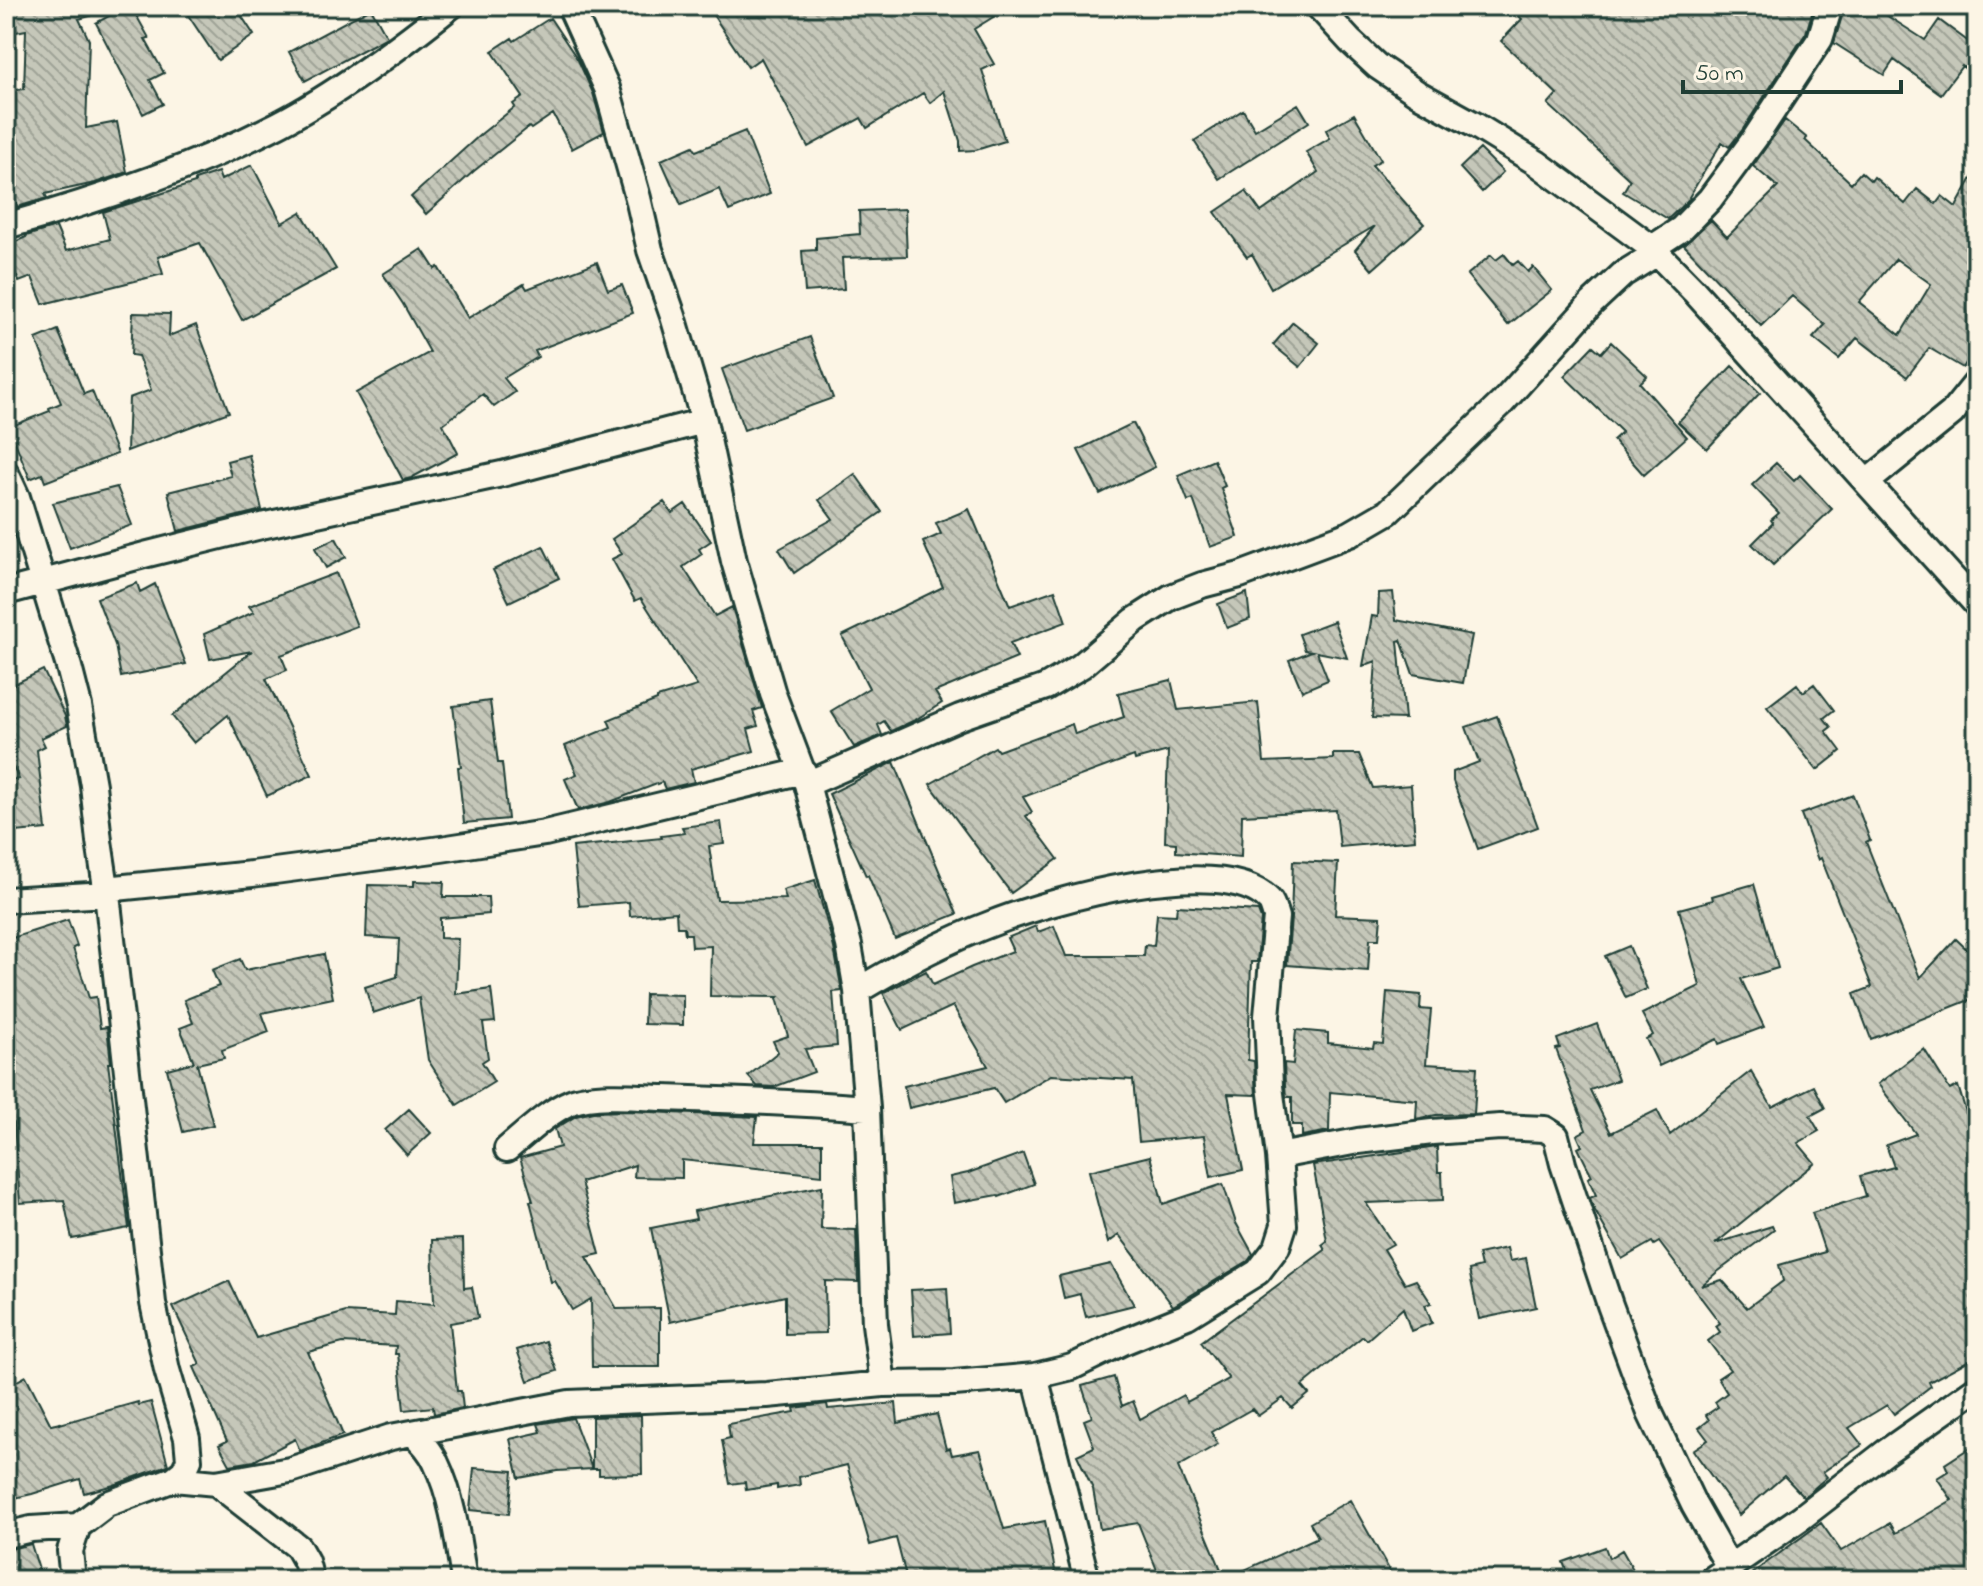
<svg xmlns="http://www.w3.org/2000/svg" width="1983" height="1586" font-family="'Indie Flower',sans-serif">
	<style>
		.building { fill: url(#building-back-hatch); stroke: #1f3d34; stroke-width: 2; fill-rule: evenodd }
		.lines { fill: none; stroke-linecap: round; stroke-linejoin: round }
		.street-casing { stroke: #1f3d34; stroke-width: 30 }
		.street { stroke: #fcf5e5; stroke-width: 24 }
	</style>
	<defs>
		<pattern id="building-back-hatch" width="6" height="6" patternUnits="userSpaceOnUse" patternTransform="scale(2)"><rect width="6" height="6" fill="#c5c7b9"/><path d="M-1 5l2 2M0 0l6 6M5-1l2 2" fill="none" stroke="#9fa397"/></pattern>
	</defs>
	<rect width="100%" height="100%" fill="#fcf5e5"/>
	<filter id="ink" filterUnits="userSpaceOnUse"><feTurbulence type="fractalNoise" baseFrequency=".0125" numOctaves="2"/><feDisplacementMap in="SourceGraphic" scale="16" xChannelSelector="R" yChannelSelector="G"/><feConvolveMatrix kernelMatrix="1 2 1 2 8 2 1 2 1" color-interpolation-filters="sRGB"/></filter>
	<g filter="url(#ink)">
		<path class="building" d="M6,6H88L90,16L79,19L89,40L86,128L117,122L127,172L95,183L45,194L47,198L17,207L13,193L6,195V91L24,89L26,30L6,34Z
			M127,6H131L149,38L145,39L164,73L150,80L163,104L143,114L96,23Z
			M182,6H235L254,35L218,60Z
			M707,6H1011L974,29L994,64L982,70L1005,141L976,150L960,151V141L944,91L930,103L923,93L867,128L861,118L808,147L761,58L748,67Z
			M1509,6H1814L1806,33L1743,129L1729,147L1722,142L1689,197L1690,198L1668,219L1623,192L1630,180L1548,104L1557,94L1501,41L1522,19Z
			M1845,6H1872L1925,40L1939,20L1977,48V56L1967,70L1962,66L1941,94L1894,60L1884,75L1834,43Z
			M371,8L387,37L305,81L289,52Z
			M550,18L578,60L593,93L604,132L572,149L553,114L531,129L529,127L474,171L426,214L411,197L481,134L515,107L513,104L523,97L492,51L512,38L514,41Z
			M1298,104L1309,122L1219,179L1194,141L1243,110L1255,130Z
			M1354,114L1381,160L1372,165L1424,224L1372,270L1355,250L1375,226L1271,288L1252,254L1247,257L1215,212L1246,191L1261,212L1318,172L1306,152L1330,138L1326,130Z
			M1785,120L1807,138L1805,140L1851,183L1861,172L1871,181L1874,177L1905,204L1917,189L1936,204L1942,196L1956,207L1977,169V345L1963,368L1929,348L1907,377L1857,338L1839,359L1813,338L1825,325L1792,296L1761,326L1684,245L1711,220L1727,237L1778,187L1753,166ZM1896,259L1931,284L1900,335L1859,302Z
			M745,131L770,194L729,211L719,189L681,205L661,160L693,146L696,151Z
			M1480,149L1503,172L1482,192L1460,168Z
			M252,165L282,223L301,212L336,269L242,320L200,243L158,257L163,274L43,304L32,277L19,282L6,250V246L26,237V236L56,227L66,251L110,239L103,212L195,183V180L218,172L221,180Z
			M905,209L907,256L842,258L844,289L805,292L802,251L816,250V238L860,234L859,211Z
			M422,249L435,269L438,267L468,318L524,284L527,289L597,262L608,290L622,285L633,313L535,351L538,357L504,378L515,392L494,407L483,394L443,424L458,453L411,478L403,480L356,393L430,352L403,304L383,274Z
			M1504,254L1513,265L1518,261L1528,272L1533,267L1552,290L1508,325L1467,275L1491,255L1496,260Z
			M133,313L170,314L169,336L196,325L229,412L127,451L129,398L151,390L138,356L131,355Z
			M1293,322L1319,343L1300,367L1273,345Z
			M58,330L84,394L92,391L117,454L45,482L42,474L30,479L9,427L50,411L49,408L61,403L36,339Z
			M810,337L833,398L744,430L722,369Z
			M1611,342L1647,376L1640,383L1687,437L1644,475L1613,440L1622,432L1564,376L1593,346L1601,353Z
			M1732,366L1760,393L1707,449L1678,422Z
			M1133,423L1155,467L1100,494L1078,450Z
			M249,455L262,510L178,531L168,492L231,476L227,461Z
			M1214,460L1225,486L1221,488L1238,537L1210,547L1193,499L1188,501L1178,475Z
			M1776,463L1794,481L1800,475L1832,509L1773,565L1752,544L1773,523L1771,520L1779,513L1752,485Z
			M855,474L882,512L794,573L779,549L833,519L819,500Z
			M117,487L132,525L70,548L53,503Z
			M664,502L672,513L685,504L711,541L699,549L702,554L683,567L715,616L732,607L762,708L753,711L758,726L748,729L754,751L691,769L694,782L665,789L662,782L610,802L578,810L565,779L577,774L565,746L611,727L608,720L657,700V698L697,686L641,598L635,601L612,559L622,554L612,539Z
			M969,509L1010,606L1055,590L1066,622L1010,643L1017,658L935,692L942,703L915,720L891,731L884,721L878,725L882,735L854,747L831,711L869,688L842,636L943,587L923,542L941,534L936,523Z
			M336,538L346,557L326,568L315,548Z
			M543,546L559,578L509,602L493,570Z
			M336,573L357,626L281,655L287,670L266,679L312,775L267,796L228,715L194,743L172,716L252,651L210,659L204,634L254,612L249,606Z
			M137,583L140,592L155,584L186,664L121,677L115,645L97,598Z
			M1393,592L1396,620L1472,635L1463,683L1413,674L1401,640L1398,641L1405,719L1372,718L1376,661L1363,666L1372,616L1378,617L1379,593Z
			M1247,593L1250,619L1227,628L1218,604Z
			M1334,621L1347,658L1317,652L1328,680L1302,691L1289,660L1312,651L1305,650L1299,634Z
			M43,670L65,716L67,726L41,738L45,746L37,750L46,829L6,833V780L19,779L6,753V688Z
			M1171,680L1178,710L1258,702L1264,762L1333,759V754H1359L1373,788L1411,785L1415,840L1340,847L1336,810L1242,815L1241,857L1176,852V843L1165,842L1168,751L1135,760L1134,756L1023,797L1032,812L1026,816L1058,859L1011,893L930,784L995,747L998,751L1072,724L1075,734L1124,717L1118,693Z
			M1797,684L1803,692L1814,684L1834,710L1824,718L1831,727L1826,731L1841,751L1817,770L1767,707Z
			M490,701L498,763H502L508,819L464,823L458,767H461L453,706Z
			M1497,716L1538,827L1478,849L1453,781V772L1479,762L1466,727Z
			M894,762L957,914L895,939L868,875L866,876L829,794Z
			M1853,795L1870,840L1866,842L1920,978L1956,939L1977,959V997L1871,1039L1854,994L1872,987L1821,858L1818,860L1801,814Z
			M721,822L724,844L709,846L717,900L786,899L783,890L815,880L834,948L842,991L833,992L837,1046L805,1049L814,1072L774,1087L757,1086L748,1076L778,1052L773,1041L788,1036L777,998L778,997L710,996L711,946L692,947L691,934H685L684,927H677L676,912L630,916L629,902L579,906L573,847L662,838L661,836L685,833L682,827Z
			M1293,861L1338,863L1335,915L1381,917L1379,939H1370L1368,971L1287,965L1291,918Z
			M414,881L444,882L443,897H488L489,914L440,918V938L458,939L456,994L491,989L495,1022L483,1023L488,1058L482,1062L494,1082L457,1105L428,1060L419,998L373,1013L365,987L397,977L399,939L366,937L368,885L414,886Z
			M1754,884L1778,968L1741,979L1764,1027L1719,1044L1717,1039L1659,1066L1646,1039L1653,1035L1642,1014L1700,986L1679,909L1713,900L1712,896Z
			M1177,906L1258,911L1261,919L1257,962H1251L1248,1060L1254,1061L1256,1095L1228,1094L1243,1170L1211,1177L1204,1136L1139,1142L1133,1080L1051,1075L1004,1103L994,1088L909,1108L904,1086L988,1066L953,1006L902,1030L883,993L926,971L933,985L972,967L1013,951L1007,938L1036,926L1038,932L1054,926L1066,956H1144L1145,945L1154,946L1157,914L1176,915Z
			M68,920L77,946L73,948L89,998L96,997L100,1028L107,1027L111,1063H108L129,1228L72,1239L64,1200L20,1203L14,1123L6,1126V940Z
			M1629,946L1647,989L1626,998L1605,956Z
			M324,954L333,998L262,1013L269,1032L222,1050L224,1058L197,1064L213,1125L183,1132L167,1069L194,1062L180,1028L193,1023L184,1000L219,986L212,970L240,959L245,970Z
			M1387,992L1421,995L1420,1009L1431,1010L1426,1064L1477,1067L1474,1114L1436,1115L1416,1119L1417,1100L1330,1092L1329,1131L1302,1136V1125H1292V1097H1286L1285,1085L1284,1063L1293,1064L1296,1030L1328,1033V1043L1373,1048L1374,1043L1383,1044Z
			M645,994L683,995V1025L644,1024Z
			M1597,1024L1618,1080L1590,1090L1611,1133L1657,1110L1670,1135L1751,1071L1772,1107L1814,1086L1825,1108L1810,1116L1819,1131L1798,1143L1815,1163L1715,1244L1772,1226L1774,1230L1716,1273L1701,1286L1722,1280L1747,1308L1783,1281L1779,1265L1825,1252L1812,1213L1866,1196L1860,1176L1894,1167L1886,1145L1916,1134L1878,1084L1924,1049L1950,1090L1958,1086L1977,1148V1234L1969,1237L1977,1260V1356L1929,1382L1931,1386L1894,1414L1887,1405L1849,1428L1862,1445L1823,1472L1827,1477L1804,1497L1784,1476L1739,1515L1693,1450L1708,1440L1699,1428L1709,1420L1706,1415L1718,1407L1715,1402L1727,1393L1718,1378L1730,1370L1708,1341L1720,1332L1716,1326L1720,1323L1659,1242L1654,1245L1652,1242L1622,1259L1594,1209L1590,1198L1596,1195L1588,1178L1592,1176L1578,1148L1582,1146L1577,1135L1586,1130L1556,1049L1560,1048L1557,1039Z
			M409,1109L431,1133L407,1155L385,1130Z
			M629,1111L757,1117L754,1143H822V1175L682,1160V1178L634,1177L635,1165L581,1182L600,1254L587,1257L617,1309L660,1308V1367H592L591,1299L572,1310L555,1281L551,1282L530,1201H533L520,1158L560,1147L555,1129L576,1116L593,1112Z
			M1437,1147L1438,1172H1442L1443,1200L1366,1203L1393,1244L1384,1249L1405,1284L1416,1280L1431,1303L1425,1305L1432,1323L1411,1331L1403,1308L1367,1340L1363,1336L1302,1386L1309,1394L1292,1408L1283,1398L1258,1416L1252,1409L1211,1432L1218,1444L1178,1467L1225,1579L1318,1537L1310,1523L1350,1500L1395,1580H1161L1138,1523L1100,1529L1093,1489L1077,1455L1094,1447L1084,1420L1092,1417L1082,1386L1114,1377L1122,1406L1133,1401L1140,1419L1183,1395L1187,1402L1229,1379L1201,1342L1325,1250L1322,1245L1327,1241L1313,1165Z
			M1023,1153L1034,1184L999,1197L998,1195L954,1203L950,1177L968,1173Z
			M1150,1156L1163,1204L1223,1184L1236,1223L1253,1254L1248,1261L1173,1306L1119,1235L1108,1243L1089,1171Z
			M822,1186L821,1229L856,1230L858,1282L825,1281L826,1333L785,1334V1296L670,1322L651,1228L696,1219L694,1211Z
			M463,1239L464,1288L472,1287L478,1318L450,1323L457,1391H461L463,1408L434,1414L433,1407L404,1410L398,1354H395L396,1346L343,1343L308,1352L343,1435L300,1451L295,1439L254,1461L230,1465L219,1445L227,1441L194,1367L200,1364L173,1307L229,1281L256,1338L346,1312L395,1315L396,1301L434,1304L432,1240Z
			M1507,1248L1510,1261L1526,1258L1536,1307L1479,1319L1469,1270L1481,1267L1478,1254Z
			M1111,1264L1134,1305L1086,1317L1080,1294L1064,1298L1059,1276Z
			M947,1288L950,1333L914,1336L911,1290Z
			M546,1341L557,1371L528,1381L517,1350Z
			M26,1376L51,1425L60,1423V1424L138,1402L139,1405L151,1402L168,1465L114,1485L84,1493L80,1479L32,1494L6,1500V1387Z
			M896,1403L898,1423L937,1414L946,1449L950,1448L952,1455L980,1450L1004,1529L1045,1521L1057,1580H907L896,1538L870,1545L847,1465L799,1477L800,1485L777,1489V1485L746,1490L745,1482L730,1484L722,1440L730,1438L728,1424L795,1412L794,1408L827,1404L828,1409Z
			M641,1415L642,1474L599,1475V1469H592V1417Z
			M573,1418L592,1469L557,1471L519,1478L510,1439L541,1432L538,1424Z
			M1977,1443V1580H1743L1821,1523L1841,1551L1890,1523L1896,1533L1952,1500L1937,1478L1948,1471L1945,1464Z
			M474,1468L513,1471L509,1514L470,1510Z
			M31,1544L40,1573L16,1580H6V1550Z
			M1605,1547L1609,1558L1622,1550L1639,1580H1570L1563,1562Z"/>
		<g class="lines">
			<g class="street-casing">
				<path id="street" d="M570,6L607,88L638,198L650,250L673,316L704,421L734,561L773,694L807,784L849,945L857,991L867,1108L875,1324L883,1384
					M1318,6L1350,41L1377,66L1417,93L1475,125L1537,163L1652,248L1694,291L1977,605
					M6,226C95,201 186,171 269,129C332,98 396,50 451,6
					M1652,248L1681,229L1710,199L1755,138L1820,39L1830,6
					M6,473L17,497L69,667L79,706L93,785L99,841L107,894L153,1303L167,1370L187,1438L189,1460L184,1471L174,1479L107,1504L78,1526L70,1551L73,1580
					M1867,482L1952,413L1977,382
					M6,592L148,554L261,526L502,474L704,421
					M807,784L960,717L1046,687L1081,666L1135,620L1171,597L1202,585L1240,575L1350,534L1388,512L1502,403L1592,303L1623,274L1657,253
					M106,889L252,874L441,849L545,833L803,771
					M6,900L107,894
					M507,1149C525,1134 549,1111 571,1102C593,1093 639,1097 663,1098C731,1100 799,1103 867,1108
					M1279,1156L1358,1141L1432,1132L1500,1127L1545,1129L1556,1136L1563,1164L1610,1305L1650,1413L1694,1505L1729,1567
					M1035,1376L1087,1580
					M413,1433C422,1442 431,1451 436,1463C453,1498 458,1542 464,1580
					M174,1479L216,1483L290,1470L391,1437L569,1403L767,1395L883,1384L954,1383L1035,1376L1072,1367L1123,1342L1187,1316L1258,1272L1277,1247L1284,1225L1279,1156L1270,1086L1267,1016L1276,917C1274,911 1273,904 1269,900C1221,851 1049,901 993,923C945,941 900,965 857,991
					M216,1483L298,1547L306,1561L311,1580
					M6,1535L31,1529L78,1526
					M1711,1580L1802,1517L1886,1452L1977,1388"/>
			</g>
			<use href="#street" class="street"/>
		</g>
	</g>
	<rect width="1983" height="1586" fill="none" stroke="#fcf5e5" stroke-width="32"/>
	<rect x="16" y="16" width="1951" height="1554" fill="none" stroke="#1f3d34" stroke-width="3" filter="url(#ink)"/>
	<path d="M1683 80v12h218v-12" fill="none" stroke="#1f3d34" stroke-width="4"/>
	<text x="1695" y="80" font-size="24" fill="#1f3d34" stroke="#fcf5e5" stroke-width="6" paint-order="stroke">50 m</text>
</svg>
